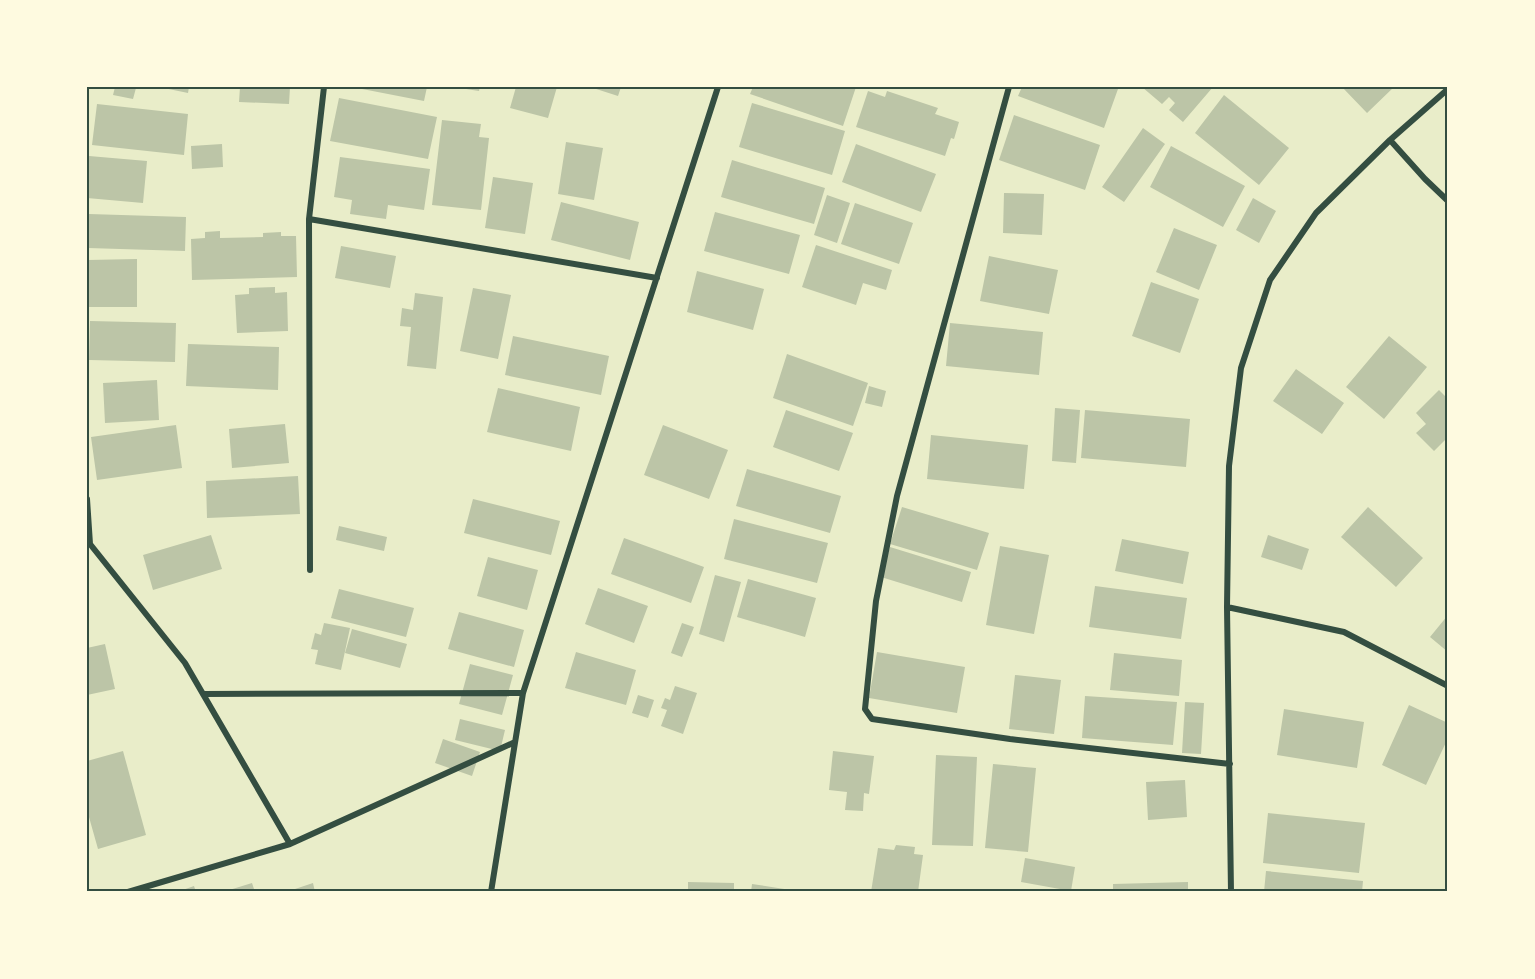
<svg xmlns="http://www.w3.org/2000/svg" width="1535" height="979" font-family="Quicksand,sans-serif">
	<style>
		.building { fill: #bcc5a7 }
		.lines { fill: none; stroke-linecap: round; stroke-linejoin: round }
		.minor { stroke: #344e41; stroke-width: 6 }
		.neatline { fill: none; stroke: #344e41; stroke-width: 2 }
	</style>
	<rect width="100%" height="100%" fill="#e9edc9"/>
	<path class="building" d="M115,87L136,88L133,99L113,95Z
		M159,87H189L188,93Z
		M240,87H290L289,104L239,102Z
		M352,87H427L424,101Z
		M467,87H480L479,91L466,89Z
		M516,87H557L548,118L510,108Z
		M590,87H621L618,96Z
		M753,87H856L843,126L750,94Z
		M1022,87H1111L1118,89L1104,128L1018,96Z
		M1142,87H1213L1183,122L1169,110L1175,103L1169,97L1162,104Z
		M1342,87H1394L1367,113Z
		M868,91L885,97L887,91L938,108L935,114L959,122L954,139L951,138L945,156L856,127Z
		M1224,95L1289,148L1259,185L1195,133Z
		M339,98L437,117L428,159L330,141Z
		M752,103L845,131L832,175L739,147Z
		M97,104L188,114L184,155L92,145Z
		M1014,115L1100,145L1085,190L999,160Z
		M442,120L481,124L479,137L489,138L481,210L432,205Z
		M1143,128L1165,144L1124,202L1102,187Z
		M566,142L603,148L594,200L558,194Z
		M222,144L223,167L192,169L191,146Z
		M856,144L936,174L921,212L842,182Z
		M1171,146L1245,186L1223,227L1150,187Z
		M89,156L147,161L143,203L87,198Z
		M340,157L430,169L424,210L388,205L386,219L350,214L352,200L334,197Z
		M732,160L825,188L814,224L721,197Z
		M493,177L533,183L525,234L485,228Z
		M1004,193L1044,194L1042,235L1003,233Z
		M827,195L850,203L837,243L814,235Z
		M1253,198L1276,211L1259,243L1236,230Z
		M561,202L639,222L630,260L551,240Z
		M855,203L913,223L899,264L841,244Z
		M715,212L800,235L789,274L704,251Z
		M89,214L186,217L185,251L88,248Z
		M1174,228L1217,245L1199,290L1156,272Z
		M220,231V238L263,237V233L281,232V236H296L297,277L192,280L191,239L205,238V232Z
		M816,245L892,270L886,290L863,283L856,305L802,287Z
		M341,246L396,256L390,288L335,278Z
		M989,256L1058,270L1049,314L980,301Z
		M137,259V307H88V260Z
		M697,271L764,289L753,330L687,312Z
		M1151,282L1199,299L1180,353L1132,336Z
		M275,287V293L287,292L288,331L237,333L235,295L249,294V288Z
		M473,288L511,295L498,359L460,351Z
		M415,293L443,297L436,369L407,366L411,327L400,326L402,308L413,310Z
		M90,321L176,323L175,362L89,360Z
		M950,323L1043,332L1039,375L946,366Z
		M513,336L609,356L601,395L505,375Z
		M1389,336L1427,367L1384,419L1346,387Z
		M188,344L279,347L278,390L186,386Z
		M787,354L868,383L853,426L773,398Z
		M1296,369L1344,403L1322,434L1273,401Z
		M157,380L159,420L105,423L103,383Z
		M869,386L886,391L882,407L865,403Z
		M498,388L580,407L571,451L487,432Z
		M1439,390L1448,399V437L1434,451L1416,433L1426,424L1416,413Z
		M1055,408L1080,410L1076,463L1052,461Z
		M786,410L853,433L839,471L773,447Z
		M1085,410L1190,419L1186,467L1081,458Z
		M285,424L289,463L232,468L229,429Z
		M176,425L182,468L97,480L91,437Z
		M663,425L728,450L709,499L644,475Z
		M931,435L1028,445L1024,489L927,479Z
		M747,469L841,496L830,533L736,506Z
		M298,476L300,514L207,518L206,481Z
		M473,499L560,521L551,555L464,533Z
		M902,507L989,533L977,570L890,544Z
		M1368,507L1423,558L1396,587L1341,537Z
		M734,519L828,543L817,583L724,559Z
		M339,526L387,537L384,551L336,540Z
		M211,535L222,569L153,590L143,555Z
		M1268,535L1309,549L1302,570L1261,557Z
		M624,538L704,567L691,603L611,574Z
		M1122,539L1189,552L1183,584L1115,571Z
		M1000,546L1049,555L1034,634L986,625Z
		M890,547L971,572L962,602L881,577Z
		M488,557L538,570L527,610L477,596Z
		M715,575L741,582L724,642L699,634Z
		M748,579L816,598L805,637L737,617Z
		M1095,586L1187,598L1181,639L1089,627Z
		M598,588L648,606L634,643L585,624Z
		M339,589L414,608L406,637L331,618Z
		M459,612L524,630L514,667L448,649Z
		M1448,615V652L1430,637Z
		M324,623L350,628L341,670L315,664L318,650L311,649L315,633L321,635Z
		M682,623L694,627L682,657L671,653Z
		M352,629L407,644L400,668L345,653Z
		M105,644L115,689L87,695V648Z
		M576,652L636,670L626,705L565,688Z
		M877,652L965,667L957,713L869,698Z
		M1114,653L1182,660L1179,696L1110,690Z
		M470,664L513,675L502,715L459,704Z
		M1015,675L1061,680L1054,734L1009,729Z
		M675,686L697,693L683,734L661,726L667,710L661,708L665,698L670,700Z
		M638,695L654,700L648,718L632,713Z
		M1085,696L1177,702L1173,745L1082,738Z
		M1185,702L1204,703L1201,754L1182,753Z
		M1409,705L1448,723V738L1426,785L1382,765Z
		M1284,709L1364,722L1357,768L1277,755Z
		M460,719L505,730L500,751L455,740Z
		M443,739L480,752L472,776L435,763Z
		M123,751L146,835L98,849L87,810V761Z
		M833,751L874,756L869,794L864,793L863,811L845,810L847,792L829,790Z
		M936,755L977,757L973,846L932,845Z
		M993,764L1036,768L1028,852L985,848Z
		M1185,780L1187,817L1148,820L1146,782Z
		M1268,813L1365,823L1359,873L1263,863Z
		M896,845L915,847L914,854L923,855L918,892H871L878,848L894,850Z
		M1025,858L1075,867L1071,891L1021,882Z
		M1266,871L1363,881L1362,892H1264Z
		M688,882L734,883V892H688Z
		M1188,882V892H1113V884Z
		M252,883L255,892H226V891Z
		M313,883L315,892H286Z
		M752,884L797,891V892H751Z
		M194,886L196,892H177Z"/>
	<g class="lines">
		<path class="minor" d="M1009,87L897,496L876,601L865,709L872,719L1010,739L1230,764
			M1390,140L1425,179L1448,201
			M309,219L657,278
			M87,499L90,544L185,663L290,844
			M310,570L309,219L324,87
			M1227,607L1344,632L1448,686
			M203,694L523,693
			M128,892L290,844L515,742
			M491,892L523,693L718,87
			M1231,892L1227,607L1229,466L1241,368L1270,280L1316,213L1390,140L1448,89"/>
	</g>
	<rect width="1535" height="979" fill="none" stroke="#fefae0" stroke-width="177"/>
	<rect x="88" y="88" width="1358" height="802" class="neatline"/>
</svg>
